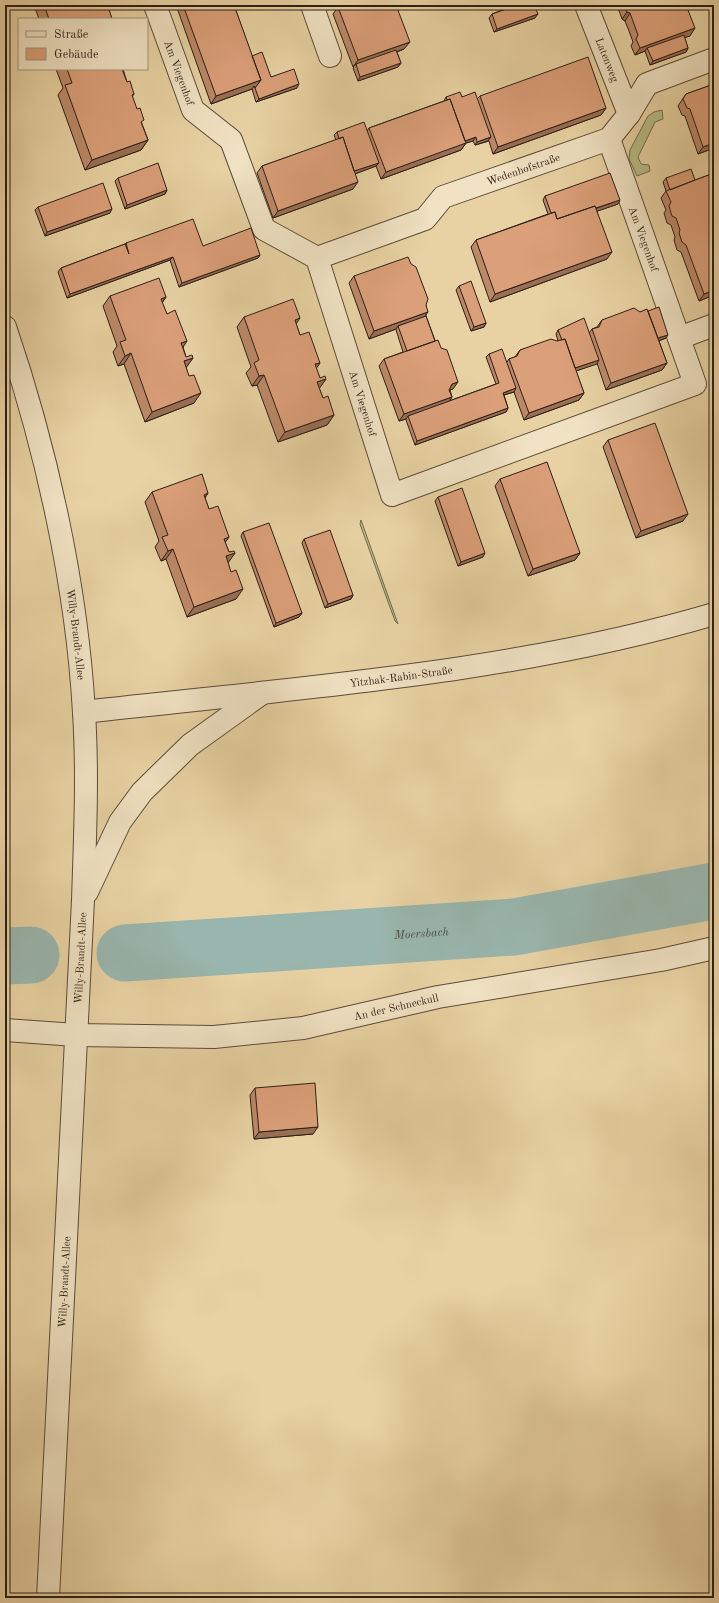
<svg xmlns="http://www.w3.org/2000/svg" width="719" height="1603" font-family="'Old Standard TT',serif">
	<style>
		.green { fill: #b8bb84; stroke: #726c4d }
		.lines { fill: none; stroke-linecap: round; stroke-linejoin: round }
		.river { stroke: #99b6ae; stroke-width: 57 }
		.minor-casing { stroke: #5b4b39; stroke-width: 24 }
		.minor { stroke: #f0e2c3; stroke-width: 22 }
		.wall { fill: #bc8968; stroke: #2c1e16 }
		.shaded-wall { fill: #996f55; stroke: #2c1e16 }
		.building { fill: #db9f79; stroke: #2c1e16 }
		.labels { text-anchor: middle; stroke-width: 3; stroke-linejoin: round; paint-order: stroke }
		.street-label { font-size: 11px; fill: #2c1e16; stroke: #f0e2c3 }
		.water-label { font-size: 12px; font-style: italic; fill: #4d4c44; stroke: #f0e2c3 }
	</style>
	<rect width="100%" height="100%" fill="#e8d2a3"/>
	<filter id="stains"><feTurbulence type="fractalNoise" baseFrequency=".005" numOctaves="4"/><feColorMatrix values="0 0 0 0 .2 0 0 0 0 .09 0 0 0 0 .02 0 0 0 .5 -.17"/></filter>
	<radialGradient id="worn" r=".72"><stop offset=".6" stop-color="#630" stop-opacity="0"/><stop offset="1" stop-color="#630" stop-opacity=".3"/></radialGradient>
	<path class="green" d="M662,110L663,119L655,122L638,157L641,164L649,165L650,171L637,176L629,159L630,150L648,116L654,112Z
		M361,520L398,624L395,621L360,524Z"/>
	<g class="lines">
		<g class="river">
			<path id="s1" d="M125,953L514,927L714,891"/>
			<path d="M5,956L31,955"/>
		</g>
		<g class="minor-casing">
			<g id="minor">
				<path id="s2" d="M155,5L193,110L231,140L264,229L317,258L392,495L695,384L609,139"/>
				<path d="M312,5L330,56"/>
				<path id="s3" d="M586,5L629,114"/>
				<path id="s4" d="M317,258L425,219L443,197L609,139L629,114L647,84L714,59"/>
				<path id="s5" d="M5,327C46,447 77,586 84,713C88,775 85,838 83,900L48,1598"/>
				<path d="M679,338L714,325"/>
				<path id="s6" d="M84,712C293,688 511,674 714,614"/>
				<path d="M87,892L120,822L142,792L190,745L261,694"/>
				<path id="s7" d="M5,1030L76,1035L214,1037L303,1028L438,997L661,960L714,948"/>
			</g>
		</g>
		<use href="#minor" class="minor"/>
	</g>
	<path class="wall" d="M34,5H110L108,8L112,19H39Z
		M176,5H234L252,56L271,77L297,88L256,102L252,89L211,104Z
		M500,5H534L535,18L494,32L489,18L492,14L502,10Z
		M617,5H686L690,36L684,37L688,48L686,52L650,65L645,51L635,55L631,46L633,42L629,31L625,21L622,19Z
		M338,7L404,49L397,52L401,63L398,67L358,81L353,68L354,67H353L333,14Z
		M56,69H123L127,82L134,94L132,97L148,140L141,150L85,170L58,95L63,88Z
		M714,84V148L698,154L685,116L682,115L678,106L686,94Z
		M480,96L606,108L601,115L493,154L489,141L475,145L473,141L466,143L461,150L381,179L376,166L355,174L353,189L273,218L257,173L262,166L336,140L334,135L337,132L367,131L369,128L444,101L446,97H462L477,99Z
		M714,173V295L699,301L681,252L677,250L674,240L675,237L671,225L667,223L664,213L666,210L661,198L666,191L663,182L666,178L695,180Z
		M118,178L167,190L165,194L125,209L115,181Z
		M545,196L618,204L597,211L607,259L490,302L471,247L476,240L548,214L543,200Z
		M38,207L110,213L45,236L35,210Z
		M126,243L203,246L260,255L258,258L179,287L170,260L67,298L58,272L61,268L125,244Z
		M354,276L426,305V316L453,389L450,390L452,397L449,401L496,384L486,357L489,354L507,362L509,359L515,357L520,350L558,341L556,334L558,330L589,333L592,329L597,327L602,320L640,312L648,311L666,338L659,341L667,363L662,370L606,390L597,363L576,371L584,393L579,400L524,420L514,392L504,395L508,408L506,412L415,445L406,420V419L399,421L379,366L384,359L403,352L396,330V329L369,339L349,283Z
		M459,286L486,323L484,327L471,331L456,290Z
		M110,296L166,297L162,303L167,314L183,347L186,357L193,358L186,367L194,403L145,422L124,364L118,366L113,352L117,346L103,306Z
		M244,317L296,324L300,335L320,363L316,368L320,378L326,379L319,388L323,398L334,415L327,425L278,442L257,385L252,386L246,373L251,367L237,327Z
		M714,403V419L710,409Z
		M608,440L683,521L636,538L603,447Z
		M500,479L580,553L575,560L528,576L495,486Z
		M152,492L208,493L205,498L209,509L229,537L225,542L229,552L235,553L228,562L236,599L187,617L166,559L161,561L155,547L159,541L145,502Z
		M438,497L483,557L458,566L435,501Z
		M243,532L302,613L299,617L274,627L241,536Z
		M304,539L353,595L351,599L325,608L302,543Z
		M255,1088L313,1134L254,1139L250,1095Z"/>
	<path class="shaded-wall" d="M512,5H527L503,13L508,6Z
		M627,12L630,13L625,21L622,19Z
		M538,14L535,18L494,32L497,29Z
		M695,28L690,36L648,50L647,48L645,51L635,55L640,48Z
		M410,42L404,49L356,66V64L353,67L358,60Z
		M688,48L686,52L650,65L653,61Z
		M401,63L398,67L358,81L360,77Z
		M261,80L256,87L255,88L254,86L252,89L211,104L216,96Z
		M299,84L297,88L256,102L259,99Z
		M606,108L601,115L493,154L498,147Z
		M476,137L473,141L466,143L461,150L381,179L386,172Z
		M491,137L488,141L475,145L477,142Z
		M148,140L141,150L85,170L92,160Z
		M714,143V148L698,154L703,147Z
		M379,163L376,166L349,176L351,172Z
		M358,182L353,189L273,218L278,211Z
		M167,190L165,194L125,209L127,205Z
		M620,200L618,204L552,227L555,223Z
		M112,209L110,213L45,236L47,232Z
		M612,252L607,259L490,302L495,294Z
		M260,255L258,258L179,287L182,283Z
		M173,257L170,260L67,298L70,294Z
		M714,290V295L699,301L704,294Z
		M166,297L159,307L161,299Z
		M428,312L423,319L398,326L396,329L369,339L374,331Z
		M300,318L293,329L295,320Z
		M486,323L484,327L471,331L474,327Z
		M668,335L666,338L652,343L655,339Z
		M187,341L180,352L181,343Z
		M131,353L124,364L118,366L125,356Z
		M193,358L186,368L184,361Z
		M599,360L597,364L570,373L572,369Z
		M320,363L313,373L315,364Z
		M667,363L662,370L606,390L611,383Z
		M264,375L257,385L252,386L259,376Z
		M326,379L319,389L317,382Z
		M458,382L453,389L447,391L452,384Z
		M516,388L514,392L500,396L503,393Z
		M201,393L194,403L145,422L152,412Z
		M584,393L579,400L524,420L529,413Z
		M452,397L447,405L408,416L406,419L399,421L404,414Z
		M508,408L506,412L415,445L417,441Z
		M334,415L327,425L278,442L285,432Z
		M208,493L201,503L204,495Z
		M688,514L683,521L636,538L641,531Z
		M229,537L222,547L224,539Z
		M173,549L166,559L161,561L168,551Z
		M235,553L228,563L226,556Z
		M485,553L483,557L458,566L461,562Z
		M580,553L575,560L528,576L533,569Z
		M243,589L236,599L187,617L194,607Z
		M353,595L351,599L325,608L328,604Z
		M302,613L299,617L274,627L276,623Z
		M318,1127L313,1134L254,1139L259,1132Z"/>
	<path class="building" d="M44,5H110L108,6L112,19H49Z
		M183,5H234L261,80L216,96Z
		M343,5H396L410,42L358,60L338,7Z
		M518,5H534L538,14L497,29L492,14Z
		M624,5H686L695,28L640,48L636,39L638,35L630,13L627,12Z
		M684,35L688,48L653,61L647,48Z
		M396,50L401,63L360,77L356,64Z
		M262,52L271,77L294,69L299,84L259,99L255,88L261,80L252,56Z
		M588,57L606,108L498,147L480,96Z
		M67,69H122L127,82L130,81L134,94L132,95L137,109L140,108L144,120L141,122L148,140L92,160L65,85L72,83Z
		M714,84V143L703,147L690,109L687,108L683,99L686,94Z
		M460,92L462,97L475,92L491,137L477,142L476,137L465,141L450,99L447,100L446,97Z
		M450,99L466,143L386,172L369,128Z
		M364,122L379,163L354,171L343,137L339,139L337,132Z
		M343,137L358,182L278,211L262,166Z
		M158,163L167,190L127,205L118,178Z
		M691,169L695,180L670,190L666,178Z
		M610,173L620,200L596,208L595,206L557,219L555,212L551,213L545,196Z
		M714,173V290L704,294L686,245L682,242L679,233L680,230L676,218L672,216L669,206L671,202L666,191Z
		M103,183L112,209L47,232L38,207Z
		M595,206L612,252L495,294L476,240L555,212L557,219Z
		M193,219L203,246L251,228L260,255L182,283L173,257L70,294L61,268L125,244L129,254L126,243Z
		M408,257L411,264L416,267L428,299L426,305L428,312L374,331L354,276Z
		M159,278L166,297L161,299L167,314L175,310L187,341L181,343L186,357L192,355L193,358L184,361L189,376L194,375L201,393L152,412L131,353L125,356L120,342L126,340L110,296Z
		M471,281L486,323L474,327L459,286Z
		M293,299L300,318L295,320L300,335L309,332L320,363L315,364L320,378L325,376L326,379L317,382L323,398L328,396L334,415L285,432L264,375L259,376L254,363L259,360L244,317Z
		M659,307L668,335L658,338L648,311Z
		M634,308L640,312L647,309L667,363L611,383L592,329L599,327L602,320Z
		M426,316L435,341L407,351L398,326Z
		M584,318L599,360L575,368L565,339L562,340L558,330Z
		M551,339L557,341L565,339L584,393L529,413L509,359L517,356L520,350Z
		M438,340L441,348L447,350L458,382L452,384L449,390L452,397L404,414L384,359Z
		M502,349L516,388L503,393L508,408L417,441L408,416L499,383L489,354Z
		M655,423L688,514L641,531L608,440Z
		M547,462L580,553L533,569L500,479Z
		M202,474L208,493L204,495L209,509L218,506L229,537L224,539L229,552L234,551L235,553L226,556L231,572L236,570L243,589L194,607L173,549L168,551L162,537L168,535L152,492Z
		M462,488L485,553L461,562L438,497Z
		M269,523L302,613L276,623L243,532Z
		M330,530L353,595L328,604L304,539Z
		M315,1083L318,1127L259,1132L255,1088Z"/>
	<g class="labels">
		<g class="street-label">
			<text dy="4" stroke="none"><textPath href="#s3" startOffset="59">Latenweg</textPath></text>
			<text dy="4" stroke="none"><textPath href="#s2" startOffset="72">Am Viegenhof</textPath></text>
			<text dy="4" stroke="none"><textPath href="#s4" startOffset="228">Wedenhofstraße</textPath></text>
			<text transform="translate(644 239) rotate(70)" y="4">Am Viegenhof</text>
			<text dy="4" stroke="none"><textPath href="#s2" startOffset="468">Am Viegenhof</textPath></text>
			<text dy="4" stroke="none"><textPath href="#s5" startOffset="316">Willy-Brandt-Allee</textPath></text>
			<text dy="4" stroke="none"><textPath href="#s6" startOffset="319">Yitzhak-Rabin-Straße</textPath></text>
			<text transform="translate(80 958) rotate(-87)" y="4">Willy-Brandt-Allee</text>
			<text dy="4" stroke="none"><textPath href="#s7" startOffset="394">An der Schneckull</textPath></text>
			<text transform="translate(64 1282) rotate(-87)" y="4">Willy-Brandt-Allee</text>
		</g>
		<g class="water-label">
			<text dy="4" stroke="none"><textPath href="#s1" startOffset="297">Moersbach</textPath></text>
		</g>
	</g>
	<rect width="719" height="1603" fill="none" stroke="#e8d2a3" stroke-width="20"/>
	<rect x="6" y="6" width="707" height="1591" fill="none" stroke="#2c1e16" stroke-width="2"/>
	<rect x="10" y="10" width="699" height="1583" fill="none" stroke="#2c1e16"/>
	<rect x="18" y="18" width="130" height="52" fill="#f0e2c3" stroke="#a2947e"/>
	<rect x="26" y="31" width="20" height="6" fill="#f0e2c3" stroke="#a2947e"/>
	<text x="54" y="38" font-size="12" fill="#2c1e16">Straße</text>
	<rect x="26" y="48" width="20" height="12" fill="#db9f79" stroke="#a2947e"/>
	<text x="54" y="58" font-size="12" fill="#2c1e16">Gebäude</text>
	<rect width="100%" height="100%" filter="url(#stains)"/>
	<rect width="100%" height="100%" fill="url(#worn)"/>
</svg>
